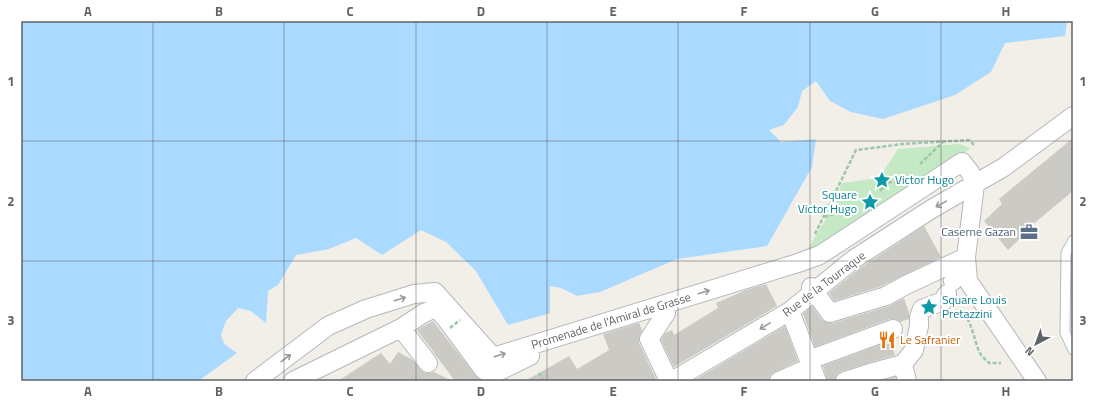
<svg xmlns="http://www.w3.org/2000/svg" width="1094" height="402" font-family="'Titillium Web',sans-serif">
	<style>
		.green { fill: #c5e8c5 }
		.water { fill: #aadaff }
		.building { fill: #cccac5 }
		.lines { fill: none; stroke-linecap: round; stroke-linejoin: round }
		.lane-casing { stroke: #b5b8bc; stroke-width: 11 }
		.street-casing { stroke: #b5b8bc; stroke-width: 20 }
		.path { stroke: #9cc7a9; stroke-width: 2.5; stroke-dasharray: 4 2; stroke-linecap: butt }
		.lane { stroke: #fff; stroke-width: 9 }
		.street { stroke: #fff; stroke-width: 18 }
		.path-bridge { stroke: #9cc7a9; stroke-width: 2.5; stroke-dasharray: 4 2; stroke-linecap: butt }
		.oneway { stroke: #979a9d }
		.grid { fill: none; stroke: #5f6368; stroke-width: 1; stroke-opacity: 0.55 }
		.labels { text-anchor: middle; stroke-width: 4; stroke-linejoin: round; paint-order: stroke }
		.culture-label { font-size: 12px; fill: #0d838f; stroke: #fff; text-anchor: start }
		.service-label { font-size: 12px; fill: #4e5e75; stroke: #fff; text-anchor: end }
		.street-label { font-size: 12px; fill: #5f6368; stroke: #fff }
		.food-label { font-size: 12px; fill: #c56008; stroke: #fff; text-anchor: start }
		.neatline { fill: none; stroke: #5f6368; stroke-width: 1.5 }
		.grid-label { font-size: 13px; text-anchor: middle; font-weight: bold; fill: #5f6368 }
	</style>
	<rect width="100%" height="100%" fill="#f1efe8"/>
	<path class="green" d="M959,144L970,148L943,173L803,257L832,209L842,183L879,178L898,149Z"/>
	<path class="water" d="M21,21H1067L1065,36L1005,43L991,72L955,95L883,119L851,112L830,101L816,81L802,91L798,107L784,125L769,130L781,142L816,139L812,167L767,246L677,259L600,292L577,296L561,288L550,286V313L508,325L476,271L446,242L421,230L382,255L356,238L329,249L296,255L278,285L268,291L266,323L251,311L238,308L226,321L221,335L224,344L237,353L201,379L195,381H21Z"/>
	<path class="building" d="M1073,138V191L1025,231L1026,233L1008,250L984,221L1002,204L999,199Z
		M924,226L941,257L882,286L834,301L829,293L860,268Z
		M766,284L777,306L674,367L661,340L665,333L672,330L674,335L718,308L716,303L746,290Z
		M904,298L909,313V319L900,322L895,319H889L815,347L803,314L812,306L822,320L827,323H833L889,306Z
		M433,321L475,375L482,381H455L417,330Z
		M639,323L642,330L639,338V343L657,381H525L569,356L577,369L609,350L603,334Z
		M785,326L798,361L774,372L770,375L769,381H693Z
		M890,341L895,355L842,371L837,374L835,381H827L823,366Z
		M398,352L413,360L424,373H429L434,372L452,381H338L381,353L390,364Z
		M895,377L896,381H881Z"/>
	<g class="lines">
		<g class="lane-casing">
			<path id="lane" d="M1073,240L1066,253L1065,333L1073,350"/>
		</g>
		<g class="street-casing">
			<path id="street" d="M953,281L966,257
				M811,287L830,313L886,296L906,285L966,257
				M790,311L817,381
				M666,313L649,339L669,381
				M919,317L922,309L943,301L947,294
				M401,328L424,313L436,308L446,319L483,369L491,375L530,356
				M809,360L893,329
				M903,364L914,350L919,326V320
				M903,364L907,381
				M255,381L328,326L366,309L414,294L435,292L493,357L798,263L820,255L962,162L970,172L975,185L966,257L968,281L1037,381
				M293,381L401,328L428,363
				M672,381L790,311L854,259L930,210L1004,167L1073,116
				M779,381L811,367
				M845,381L867,374L903,364"/>
		</g>
		<path class="path" d="M920,164L944,141
			M880,191L888,182H895
			M824,217L853,208
			M815,234L856,150L903,144L969,140L975,146
			M960,309C973,321 973,339 980,353C982,357 986,360 989,363H1001
			M539,373L544,381"/>
		<use href="#lane" class="lane"/>
		<use href="#street" class="street"/>
		<path class="path-bridge" d="M450,328L460,320"/>
	</g>
	<defs><path id="oneway-shaft" d="M-6 0H5M1.5-3L5.5 0L1.5 3" fill="none" stroke-width="1.6" stroke-linecap="round" stroke-linejoin="round"/></defs>
	<g class="oneway">
		<use href="#oneway-shaft" transform="translate(941 204) rotate(151)"/>
		<use href="#oneway-shaft" transform="translate(704 292) rotate(-17)"/>
		<use href="#oneway-shaft" transform="translate(400 299) rotate(-17)"/>
		<use href="#oneway-shaft" transform="translate(765 326) rotate(149)"/>
		<use href="#oneway-shaft" transform="translate(500 355) rotate(-17)"/>
		<use href="#oneway-shaft" transform="translate(286 358) rotate(-37)"/>
	</g>
	<path class="grid" d="M153,21V381M284,21V381M416,21V381M547,21V381M678,21V381M810,21V381M941,21V381M21,141H1073M21,261H1073"/>
	<defs>
		<g id="sight-bare" transform="scale(1.38)"><path d="M0-6L1.8-2.2L6-1.7L2.9 1.2L3.7 5.4L0 3.3L-3.7 5.4L-2.9 1.2L-6-1.7L-1.8-2.2Z" fill="#0f9aa8" stroke="#fff" stroke-width="2.5" paint-order="stroke"/></g>
		<g id="office-bare" transform="scale(1.38)"><path d="M-6-3h4V-5.5h4V-3h4V5H-6ZM-1-4.5V-3h2v-1.5ZM-6 0V1H6V0Z" fill="#5c6f8a" stroke="#fff" stroke-width="2.5" paint-order="stroke"/></g>
		<g id="restaurant-bare" transform="scale(1.38)"><path d="M-5-6h1v4h1v-4h1v4h1v-4h1v5L-1.5 .5V6h-2V.5L-5-1ZM5-6V6H3V1.5H1.5Q1.5-4 5-6Z" fill="#e8710a" stroke="#fff" stroke-width="2.5" paint-order="stroke"/></g>
	</defs>
	<g fill-rule="evenodd">
		<use href="#sight-bare" x="882" y="180"/>
		<use href="#sight-bare" x="870" y="202"/>
		<use href="#office-bare" x="1029" y="232"/>
		<use href="#sight-bare" x="929" y="307"/>
		<use href="#restaurant-bare" x="887" y="340"/>
	</g>
	<g class="labels">
		<g class="culture-label">
			<text x="895" y="184">Victor Hugo</text>
			<text x="857" y="199" text-anchor="end">Square<tspan x="857" dy="14">Victor Hugo</tspan></text>
			<text x="942" y="304">Square Louis<tspan x="942" dy="14">Pretazzini</tspan></text>
		</g>
		<g class="service-label">
			<text x="1016" y="236">Caserne Gazan</text>
		</g>
		<g class="street-label">
			<text transform="translate(824 284) rotate(-37)" y="4">Rue de la Tourraque</text>
			<text transform="translate(611 321) rotate(-17)" y="4">Promenade de l'Amiral de Grasse</text>
		</g>
		<g class="food-label">
			<text x="900" y="344">Le Safranier</text>
		</g>
	</g>
	<rect width="1094" height="402" fill="none" stroke="#ffffff" stroke-width="44"/>
	<g transform="translate(1036 344) rotate(221)" stroke="#ffffff" stroke-width="3" paint-order="stroke">
	<path d="M0-3L7 15L0 10L-7 15Z" fill="#5f6368"/>
	<text y="-6" font-size="11" font-weight="bold" text-anchor="middle" fill="#5f6368">N</text>
	</g>
	<rect x="22" y="22" width="1050" height="358" class="neatline"/>
	<g class="grid-label">
		<text x="88" y="16">A</text>
		<text x="219" y="16">B</text>
		<text x="350" y="16">C</text>
		<text x="481" y="16">D</text>
		<text x="613" y="16">E</text>
		<text x="744" y="16">F</text>
		<text x="875" y="16">G</text>
		<text x="1006" y="16">H</text>
		<text x="11" y="86">1</text>
		<text x="1083" y="86">1</text>
		<text x="11" y="206">2</text>
		<text x="1083" y="206">2</text>
		<text x="11" y="325">3</text>
		<text x="1083" y="325">3</text>
		<text x="88" y="396">A</text>
		<text x="219" y="396">B</text>
		<text x="350" y="396">C</text>
		<text x="481" y="396">D</text>
		<text x="613" y="396">E</text>
		<text x="744" y="396">F</text>
		<text x="875" y="396">G</text>
		<text x="1006" y="396">H</text>
	</g>
</svg>
